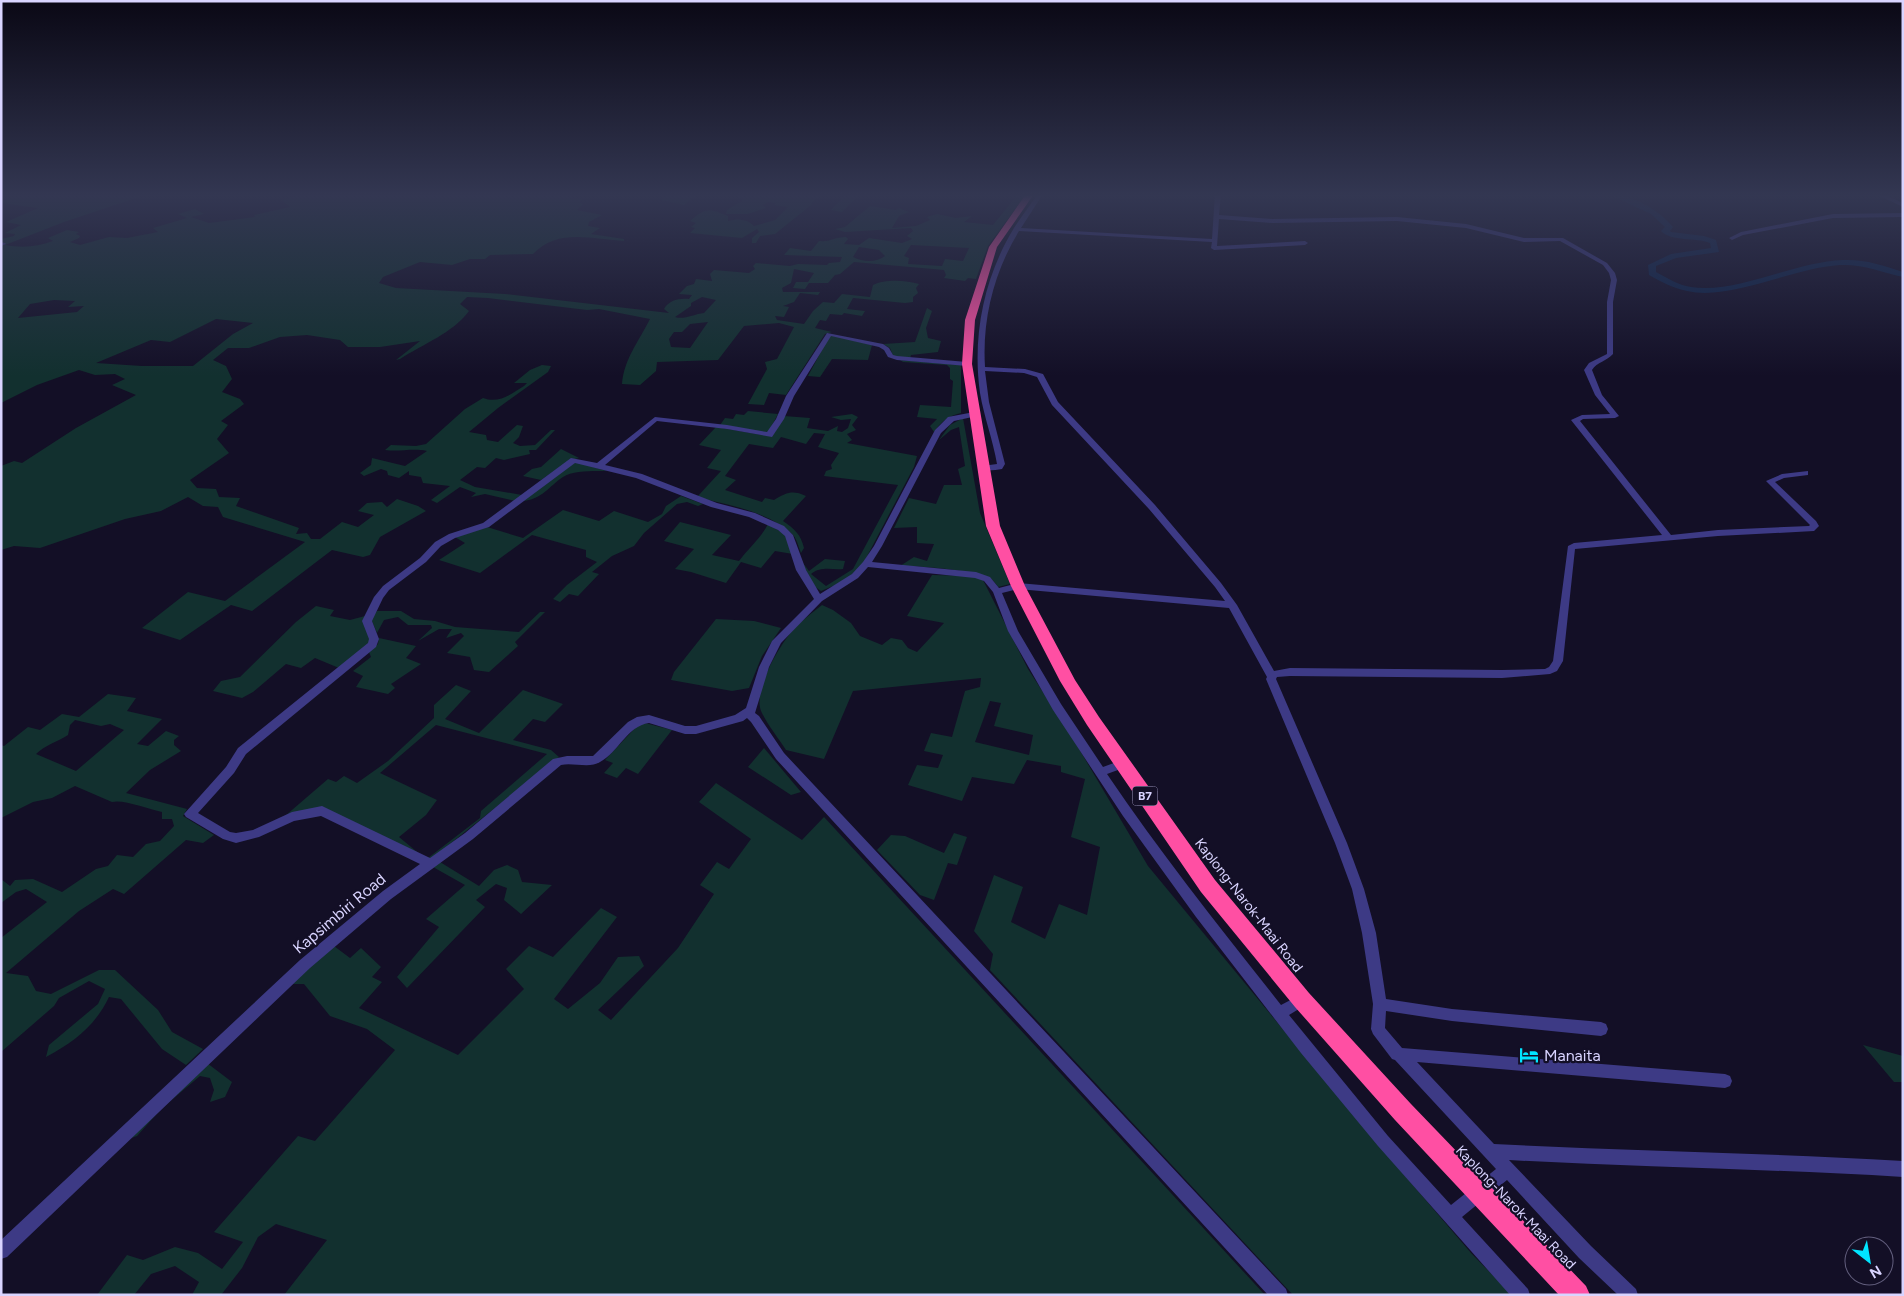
<svg xmlns="http://www.w3.org/2000/svg" width="1904" height="1296" font-family="Figtree,sans-serif">
	<style>
		.green { fill: #12302f; fill-rule: evenodd }
		.lines { fill: none; stroke-linecap: round; stroke-linejoin: round }
		.river { fill: #0c2248; fill-rule: evenodd }
		.minor { fill: #3d3a85; fill-rule: evenodd }
		.highway { fill: #ff4fa3; fill-rule: evenodd }
		.labels { text-anchor: middle; stroke-width: 4.5; stroke-linejoin: round; paint-order: stroke }
		.shield { fill: #130f26; stroke: #9e99be; stroke-width: 1 }
		.shield-label { font-size: 12px; font-weight: bold; fill: #d9d4ff }
		.street-label { font-size: 14px; fill: #d9d4ff; stroke: #130f26 }
		.near-street-label { font-size: 16px; fill: #d9d4ff; stroke: #130f26 }
		.near-poi-label { font-size: 16px; fill: #d9d4ff; stroke: #130f26; text-anchor: start }
	</style>
	<rect width="100%" height="100%" fill="#130f26"/>
	<path class="green" d="M24,194H148L64,222L5,245C22,248 37,247 53,241L48,238L67,230L79,232L76,234L80,236L79,238L70,242L80,245L109,237L127,238L158,232L153,228L187,218L178,214L195,209L204,214L191,217L209,223L255,217L254,215L290,207L281,200L306,194H575L572,198L582,199L580,203L583,204L577,210L602,215L589,222L588,226L600,228L591,234L624,239V241C592,239 557,228 533,254L490,255L485,259H470L452,265L420,262L383,277L379,283L396,288L505,294L669,313L664,309C669,300 679,298 689,299L692,295L679,294L687,286L694,284L696,279L712,281L710,274L714,270L749,273L755,269L753,266L756,263L790,266L798,264L827,265L829,263L840,262L842,257L784,255L790,248L811,251L819,241C832,242 834,237 846,237L848,239L844,244L859,245L869,238L902,243L912,239L907,236L913,231L911,228L845,232L835,229L845,227L870,206L896,210L899,208L909,212L899,216L892,228L916,226L930,220L927,217L937,214L956,218L972,216L964,222L993,225L1018,194H1026L988,246L976,279L968,278L965,281L944,278L946,275L944,270L854,262L840,274L835,275L828,283H809L805,289L793,288L796,282H808L814,273L794,269L791,283L782,288L783,292H820L818,295L800,293L794,302L783,306L789,307L784,317L775,316L777,320L804,324L813,311L823,302L834,303L842,294L870,297L873,285C885,279 906,280 919,284L916,288L918,293L913,297V302L905,303L853,298L847,309L865,311L862,316L844,313L842,315L830,314L826,321L820,320L815,328L832,332L825,334L786,395L769,393L764,405L748,404L767,369L765,362L777,359L794,327L779,323L744,326L718,360L657,362L656,371L640,385L622,384C624,359 639,341 650,319L599,309L587,310L488,298L467,297L460,304L469,311C453,333 423,344 400,359L396,360L420,341L380,347H348L340,340L307,335L280,337L249,348H228L213,360L226,366L232,379L222,392L240,399L244,404L221,421L228,425L217,439L229,453L190,480L197,488L216,489L219,497L240,498L236,506L299,528L296,534L307,533L311,539H320L342,522L358,527L374,515L358,511L367,503L382,502L387,507L397,499L418,506L426,511L380,537L370,555L363,557L332,550L252,611L231,605L180,640L142,628L188,592L225,601L305,542L223,517L218,507L203,506L188,497L161,511L125,519L40,548L14,546L1,550V466L14,461L22,463L76,428L136,395L112,385L125,379L115,374L95,375L79,370L37,385L1,403V239L14,236L15,234L5,233L21,225L6,222L38,208L1,203V201ZM911,245L969,248L963,261L945,259L942,266L908,264L909,258L904,256ZM859,247L879,250L885,256C876,263 863,262 853,257ZM702,297L716,300L704,313C694,314 684,320 675,317L691,306V303ZM54,300L75,301L68,307L84,306L77,312L18,318L30,304ZM216,319L253,323L233,334L193,366H142L96,363L151,340L170,342ZM708,322L690,348L671,347L669,339L674,332H682L690,324Z
		M669,194H699L684,205L661,200Z
		M728,194H819L821,196L813,201L811,205L775,234L760,236L756,243H752V238L759,232L757,229L742,238L690,233L695,228L691,227L696,223L690,221C706,207 709,208 728,216V221C737,218 748,219 754,226L775,220L788,207L774,205L776,203L768,202L763,205L766,208L747,214H726L727,210L742,201L741,198Z
		M846,194H860L842,212L831,210Z
		M927,308L932,311L926,328L928,338L941,341L938,352L911,355L910,359L893,356L890,348L883,344L915,342Z
		M830,335L872,345L868,360L832,359L820,377L808,376Z
		M900,360L961,365V413C948,416 942,421 934,432L930,426L937,419L917,417L920,405L951,407L953,381L950,379V368L947,365L903,362Z
		M542,365L551,366L548,372L498,408L469,432L486,435L487,440L498,442L517,425L523,426L519,437L513,443L520,446L535,445L551,430H555L536,450H529L530,454L504,460L496,458L485,468L477,467L460,480L475,487L522,495L515,501L485,494L471,497L476,493L460,487L437,503L431,500L450,486L423,483L421,477L409,475V471L399,478L388,475L387,471L381,469L364,476L360,473L371,465L372,458L405,466L427,451C413,448 399,452 385,450L391,445L416,446L426,444L465,409L483,398C499,404 511,394 524,386L527,383H514L530,370Z
		M748,411L778,414L768,433L720,425L725,418L733,419L736,414L744,415Z
		M852,414L858,417L852,425L856,430L847,434L852,440L847,443L917,456L914,467L863,564L845,581L821,591L814,586L800,559L809,571L825,559L845,561L843,569C831,570 821,566 811,574L826,586L853,569L898,485L824,476L826,471L832,469L831,465L839,453L818,447L825,434L814,433L806,444L781,437L773,448L749,444L725,476L736,480L725,490L762,502L765,498L774,500C787,492 793,490 806,496L783,521C795,529 801,535 804,548L801,553C798,546 797,538 791,533C767,511 727,505 697,497L721,471L707,468L721,450L699,445L716,427L769,436L784,416L810,418L807,428L828,431L838,426L837,431L842,432L848,428L851,419L841,420L831,417Z
		M963,418L980,513L1010,584L998,587C996,584 993,580 990,578C981,571 914,565 900,566L914,557L927,561L934,544L917,543V527L894,528L909,498L936,504L944,485H962L958,469L965,466L959,427L951,430L939,440L950,425Z
		M561,449L579,458L570,460L541,480L523,476L532,469L541,467Z
		M575,462L607,471C595,471 573,470 563,477C549,486 542,500 522,501Z
		M681,496L703,504L698,506L687,502L677,504L644,533L634,546L612,556L592,572L599,574L578,596L569,594L560,602L553,599L567,585L597,562L586,557V550L532,535L480,573L439,560L465,543L455,537L487,527L523,538L563,510L599,521L614,511L648,522L662,514L666,506Z
		M680,522L731,535L712,555L739,561C749,548 761,538 768,524L786,535L793,554L775,551L761,568L741,562L726,583L691,572L675,569L694,549L664,541Z
		M932,575L975,576L983,580L1028,669L1072,737L1148,866L1376,1142L1471,1253L1512,1295H1293L990,970L993,954L974,931L994,875L1023,887L1011,922L1045,939L1059,904L1087,915L1100,847L1071,837L1085,779L1061,772V766L1027,760L1014,784L972,777L962,801L908,785L917,765L938,768L943,755L924,751L931,733L952,737L965,691L980,687L981,678L853,691L824,759L786,750C778,738 767,724 761,711C753,690 779,646 793,630C801,621 812,613 822,605L833,610L851,623L860,636L882,645L891,638L902,640L908,648L917,652L944,623L907,616ZM990,701L1001,703L994,726L1033,735L1029,755L975,742Z
		M316,606L334,610L330,616L350,620L365,616L370,636L369,643L339,668L315,658L301,668L286,664L253,692L242,698L213,691L221,681L240,677L296,622Z
		M377,611H401L414,619L435,621L455,627L519,632L540,612H545L515,642L518,646L489,672L474,670L470,657L447,653L464,636L461,633L446,638L452,629H439L418,641L432,628L431,625H408L398,617L384,620L377,633L371,619Z
		M716,619L754,621L781,628L762,656L749,688L732,691L671,680L674,672Z
		M379,638L416,646L406,658L421,664L391,684L395,688L388,694L356,687L363,676L353,671L371,657L369,652L378,644Z
		M456,685L471,691L445,719L479,733L523,690L563,704L545,722L533,719L513,740L551,750L559,757L431,859L428,858L480,818L481,811L547,754L436,725L380,773L437,800L426,815L399,837L422,856L325,809L285,816L328,779L336,782L344,776L357,783L388,761L434,718V705Z
		M108,694L136,698L127,711L162,719L137,744L148,746L166,731L179,736L174,740V745L181,751L150,770L126,793L187,809L183,816L214,835L203,843L186,840L124,894L113,889L79,911L6,973L28,976L36,991L51,994L99,970H115L158,1010L172,1032L203,1049L186,1065L162,1049L121,999L109,997C95,1026 74,1042 46,1057L49,1045L98,1004L105,989L89,981L59,998L54,1006L1,1052V938L47,902L26,889L16,892L1,903V879L10,886L15,880L33,879L62,892L96,869L108,866L117,855L133,857L146,844L160,841L174,826L172,819H162V812C148,809 123,799 112,802L75,786L52,798L33,802L1,818V745L4,746L28,727L40,730L62,714L79,717ZM75,720L101,726L110,724L124,730L76,771L36,754C45,745 57,742 68,735L70,725Z
		M645,723L672,730L638,774L626,768L617,778L604,773L613,763L605,760L638,725Z
		M764,748L801,792L791,795L748,767Z
		M716,783L802,840L824,817L1265,1295H284L327,1240L276,1224L258,1237L242,1268L221,1295H192L199,1282L175,1266L151,1274L134,1295H97L127,1255L143,1260L175,1247L198,1253L222,1269L243,1242L214,1232L298,1136L315,1141L395,1050L367,1029L330,1016L304,984H293L312,963L334,946L350,958L361,948L381,967L372,977L382,982L359,1008L458,1055L524,989L506,969L529,946L553,957L601,908L617,917L554,999L568,1009L600,983L618,957L639,956L644,966L598,1010L611,1020L678,948L714,894L700,885L717,862L729,869L751,839L699,802Z
		M954,833L967,837L957,865L948,863L934,900L920,895L877,850L891,835L905,836L944,853Z
		M440,862L479,886L494,870L507,865L518,870L522,882L552,885L521,914L504,900L507,888L496,884L476,900L485,907L407,988L397,977L439,927L426,919L465,885L433,867Z
		M1863,1045L1903,1056V1082H1894Z
		M207,1063L232,1082L225,1097L210,1102L214,1090L210,1078L200,1076L162,1108L137,1136L123,1141Z"/>
	<g class="lines">
		<path class="river" d="M1608,194C1631,194 1658,209 1673,227L1670,231L1671,232L1704,236L1716,240L1719,252L1676,258L1656,266V272C1667,278 1678,285 1691,287C1737,294 1793,262 1843,260C1864,259 1883,265 1903,272V277C1881,272 1863,264 1840,265C1792,268 1730,301 1687,291C1673,288 1661,282 1649,275L1648,265L1671,254L1711,248L1710,243C1695,237 1672,242 1661,231L1665,227L1651,214Z"/>
		<path class="minor" d="M1038,194H1043L1021,228L1212,239L1215,194H1221L1219,215L1272,219L1397,217L1466,224L1524,238H1563L1607,263L1615,273L1617,280L1613,302V354C1607,361 1597,362 1592,370L1602,395L1619,416L1615,418L1583,419L1580,421L1671,535L1718,530L1809,526L1810,525L1766,481L1782,474L1808,471V475L1784,478L1775,482L1816,521L1819,526L1814,531L1718,536L1575,549L1563,661L1557,671L1550,674L1502,678L1290,676L1277,677L1276,679L1347,843L1364,889L1376,933L1386,999L1452,1009L1601,1022L1606,1024L1608,1029L1606,1034L1601,1036L1452,1021L1386,1011L1385,1028L1402,1048L1725,1074L1730,1076L1732,1081L1730,1086L1725,1088L1417,1062L1494,1144C1630,1151 1767,1153 1903,1161V1177C1772,1169 1641,1167 1509,1160L1591,1246L1636,1289L1638,1295H1618L1579,1258L1507,1180L1462,1217L1528,1289L1530,1295H1510L1378,1146L1301,1053L1196,917L1123,816L1053,710L1008,631L993,592L984,581L975,578L868,567L858,578L822,601L781,643L769,667L755,713L759,716L784,753L1286,1289L1288,1295H1268L776,759L751,722L747,718L743,721L696,734H685L649,723C627,726 618,753 600,762C589,769 573,762 561,765L473,839L391,899L310,968L7,1257L1,1259V1240L300,960L383,891L420,864L321,816L294,821L259,837L236,843L223,839L186,817L184,814L226,767L238,748L368,643L369,639L362,621L374,597L383,586L420,558L435,542L449,534L483,523L571,458L597,463L655,417L727,425L767,432L776,419L786,396L827,333L883,344L889,348L893,355L897,356L967,362L970,364L967,366L897,360L888,357L884,350L879,347L831,336L794,396L784,419L772,437L727,429L657,421L605,465L642,474L717,503L755,513L784,526L793,535L806,570L820,594L852,574L863,562L874,546L935,430L948,417L974,412L978,414L977,416L954,421L941,433L882,546L872,562L976,572L990,577L999,588L1018,583L1225,601L1215,587L1149,509L1052,405L1037,377L1024,373L985,371L989,402L1005,464L1002,469C995,470 983,472 978,468L982,466L997,464C993,440 984,417 980,393C972,336 984,277 1014,228C1021,217 1030,205 1038,194ZM1219,219L1272,223L1397,221L1466,228L1524,242L1560,241L1603,265L1609,273L1611,280L1607,302V354L1589,363L1584,370L1595,395L1610,414L1582,415L1571,420L1662,535L1574,543L1568,546L1553,661L1549,667L1545,669L1502,670L1290,668L1274,671L1237,605L1221,583L1155,505L1058,402L1043,374L1025,369L985,367C982,319 994,272 1019,231L1212,242L1211,248L1214,250L1305,245L1308,243L1305,241L1217,246ZM575,463L636,478L711,507L749,517L778,530L785,536L796,570L814,599L772,641L759,667L746,708L735,715L696,726H685L649,715L637,717L628,722L593,756H567L553,759L465,833L430,858L322,806L292,812L253,830L236,833L230,832L198,813L234,773L246,754L376,647L379,639L372,621L383,598L389,590L426,562L441,546L455,538L489,527ZM1018,589L1229,608L1267,677L1266,679L1335,843L1352,889L1362,933L1373,1004L1371,1029L1373,1034L1392,1059L1395,1060L1496,1169L1451,1205L1388,1136L1289,1015L1307,1004L1309,1000L1307,996L1302,994L1281,1005C1221,929 1161,854 1107,774L1126,767L1128,764L1126,761L1122,760L1103,767L1061,704L1018,631L1002,593Z
			M1876,194H1883L1903,203V207Z
			M1903,213V217L1833,218L1743,235L1732,240L1729,238L1741,232L1833,214Z
			M1,242L5,243L6,244L1,246Z"/>
		<path class="highway" d="M1026,194H1034L997,247L975,320L972,364L1000,526L1025,586L1075,680L1099,717L1215,880L1309,993L1411,1104L1586,1286L1590,1295H1559L1395,1120L1295,1007L1201,892L1087,725L1060,681L1011,586L986,526L962,364L965,320L989,247Z"/>
	</g>
	<linearGradient id="sky" x2="0" y2="1"><stop stop-color="#0a0815"/><stop offset="0.52" stop-color="#333752"/><stop offset="1" stop-color="#333752" stop-opacity="0"/></linearGradient>
	<rect width="1904" height="376" fill="url(#sky)"/>
	<defs>
		<g id="hotel-bare" transform="scale(1.5)"><path d="M-6-4.5h1.5V1H6V5H4.5V3h-9V5H-6ZM-4 0a1.8 1.8 0 1 1 3.6 0ZM.5 0V-2.5h3Q6-2.5 6 0Z" fill="#00e5ff" stroke="#130f26" stroke-width="2.5" paint-order="stroke"/></g>
	</defs>
	<g fill-rule="evenodd">
		<use href="#hotel-bare" x="1529" y="1055"/>
	</g>
	<g class="labels">
		<rect class="shield" x="1132.5" y="786.5" width="25" height="19" rx="4"/>
		<g class="shield-label">
			<text x="1145" y="800">B7</text>
		</g>
		<g class="street-label">
			<text transform="translate(1249 905) rotate(52)" y="5">Kaplong-Narok-Maai Road</text>
			<text transform="translate(1516 1207) rotate(46)" y="5">Kaplong-Narok-Maai Road</text>
		</g>
		<g class="near-street-label">
			<text transform="translate(339 913) rotate(-40)" y="6">Kapsimbiri Road</text>
		</g>
		<g class="near-poi-label">
			<text x="1544" y="1061">Manaita</text>
		</g>
	</g>
	<rect width="1904" height="1296" fill="none" stroke="#d9d4ff" stroke-width="5"/>
	<g transform="translate(1869 1261) rotate(149)"><circle r="24" fill="#130f26" stroke="#625e7d"/>
	<path d="M0-4L9 19L0 12L-9 19Z" fill="#00e5ff"/>
	<text y="-8" font-size="14" font-weight="bold" text-anchor="middle" fill="#d9d4ff">N</text>
	</g>
</svg>
